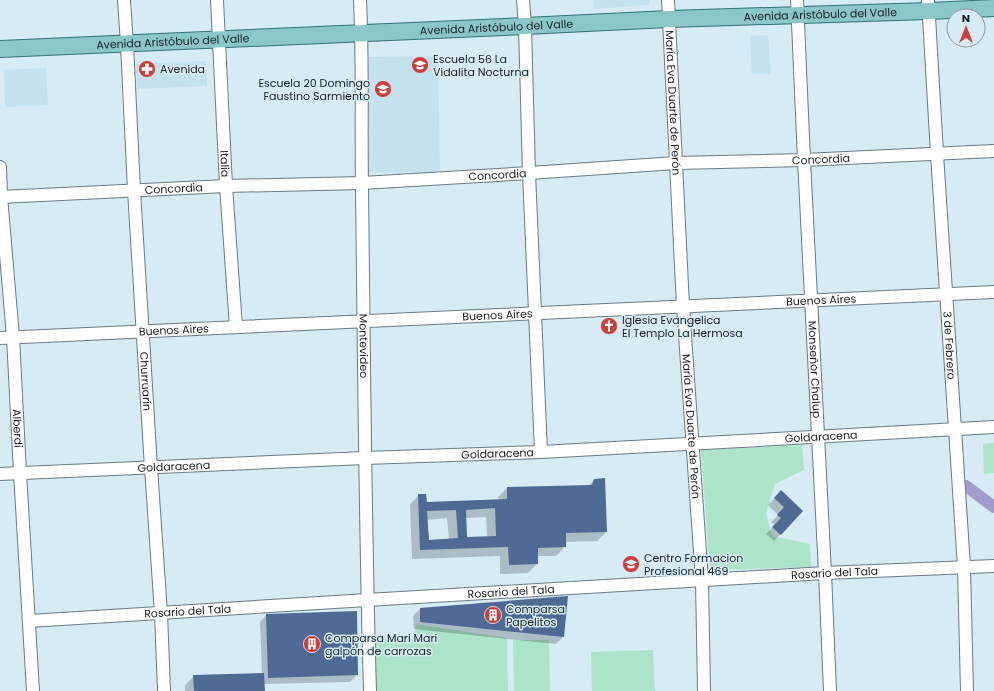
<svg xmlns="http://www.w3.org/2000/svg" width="994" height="691" font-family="Poppins,sans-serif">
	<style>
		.built { fill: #c4e1ee }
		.green { fill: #abe4c9 }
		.shadow { fill: #0003; fill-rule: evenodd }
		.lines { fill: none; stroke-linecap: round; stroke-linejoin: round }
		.canal { stroke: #a29bce; stroke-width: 12 }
		.building { fill: #4f6a94; fill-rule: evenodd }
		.minor-casing { stroke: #697b83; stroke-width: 14 }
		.major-casing { stroke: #317476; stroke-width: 18 }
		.minor { stroke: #fff; stroke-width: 12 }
		.major { stroke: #8cc7c7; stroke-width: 16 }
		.labels { text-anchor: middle; stroke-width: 3; stroke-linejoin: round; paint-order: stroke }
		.street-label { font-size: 11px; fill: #181f23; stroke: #d7ebf5 }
		.poi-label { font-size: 11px; fill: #181f23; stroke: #d7ebf5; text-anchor: start }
	</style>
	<rect width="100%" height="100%" fill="#d7ebf5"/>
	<path class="built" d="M593,0H649V5L594,9Z
		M768,35L771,74H752L750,36Z
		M438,56L440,172L369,173L368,57Z
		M206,61L207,86L137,89L136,64Z
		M46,68L48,105L5,107L4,70Z"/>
	<path class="green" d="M994,443V473L984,474L983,444Z
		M802,445L804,470L775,484L766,513L772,536L810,544L811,567L710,570L701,450Z
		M416,624L507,638L508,691H375L374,639H414Z
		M513,640H549L550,691H514Z
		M653,650L655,691H592L591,652Z"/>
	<path class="shadow" d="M594,480L606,532L597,541L565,542V547L556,556H537V564L528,573L500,574V556L412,559L410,504L419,495L426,503L499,500L498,497L507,488L588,486ZM486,517L487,537L466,538L465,518ZM447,518L449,539L428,541L427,520Z
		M781,491L802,511L774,541L766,534L775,525L771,522L778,515L768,505Z
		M567,597L563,637L556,644L414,629L413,616L420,609Z
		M266,615L357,675L350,682L264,684V691H185V685L194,676L262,674L260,622Z"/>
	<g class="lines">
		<path class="canal" d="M966,486L994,507"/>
	</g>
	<path class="building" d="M605,478L607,532L566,533V547L538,548V564L509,565L508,547L420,550L418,494H426L427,502L507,499V487L592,485L594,479ZM495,508L496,536L467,537L466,510ZM456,510L458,538L429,540L427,511Z
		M781,490L803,511L781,535L772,527L781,518L777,515L784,507L774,498Z
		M568,596L564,637L420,622V608Z
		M357,611L358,675L268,678L266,614Z
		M264,673L265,691H194L193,675Z"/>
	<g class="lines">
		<g class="minor-casing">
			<g id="minor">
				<path id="s1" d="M124,0L127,44L134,190L151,468L161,613L164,691"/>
				<path id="s2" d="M217,0L226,186L236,327"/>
				<path id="s3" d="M360,0C363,62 361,125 362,187C364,355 365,523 370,691"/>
				<path d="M523,0L525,26L529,173L541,452"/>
				<path id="s4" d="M668,0L683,306L702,581L704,691"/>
				<path id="s5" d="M797,0L804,160L825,573L830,691"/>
				<path id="s6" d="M928,0L937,154L964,567L967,691"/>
				<path id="s7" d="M0,167L1,196L13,337L20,473L33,691"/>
				<path id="s8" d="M0,197L226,186L362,183L529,173L676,163L804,160L994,151"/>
				<path id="s9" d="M0,338L994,292"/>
				<path id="s10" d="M0,474L365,458L541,452L994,427"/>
				<path id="s11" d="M29,621L367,600L825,573L994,566"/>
			</g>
		</g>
		<g class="major-casing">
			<g id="major">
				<path id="s12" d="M0,49L525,26L669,19L929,11L994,8"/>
			</g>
		</g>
		<use href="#minor" class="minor"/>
		<use href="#major" class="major"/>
	</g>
	<defs>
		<g id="school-disc" transform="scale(0.9)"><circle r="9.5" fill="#cc3e3c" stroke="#d7ebf5"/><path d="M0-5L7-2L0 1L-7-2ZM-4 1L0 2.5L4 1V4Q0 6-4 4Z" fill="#fff"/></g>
		<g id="pharmacy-disc" transform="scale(0.9)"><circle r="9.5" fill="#cc3e3c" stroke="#d7ebf5"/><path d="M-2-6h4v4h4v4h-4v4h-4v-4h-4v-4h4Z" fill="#fff"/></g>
		<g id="church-disc" transform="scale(0.9)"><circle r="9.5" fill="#cc3e3c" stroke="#d7ebf5"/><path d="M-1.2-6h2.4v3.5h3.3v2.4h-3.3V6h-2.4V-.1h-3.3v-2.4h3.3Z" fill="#fff"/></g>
		<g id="building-disc" transform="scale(0.9)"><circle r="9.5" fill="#cc3e3c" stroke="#d7ebf5"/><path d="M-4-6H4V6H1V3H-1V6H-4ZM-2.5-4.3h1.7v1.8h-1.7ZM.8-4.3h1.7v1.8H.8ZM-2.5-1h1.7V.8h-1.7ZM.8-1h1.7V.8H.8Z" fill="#fff"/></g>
	</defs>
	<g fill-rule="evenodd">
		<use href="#school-disc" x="420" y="65"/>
		<use href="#pharmacy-disc" x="147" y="69"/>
		<use href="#school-disc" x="383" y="89"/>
		<use href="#church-disc" x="609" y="326"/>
		<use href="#school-disc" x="631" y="564"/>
		<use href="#building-disc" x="493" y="615"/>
		<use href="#building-disc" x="312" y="644"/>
	</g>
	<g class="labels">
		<g class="street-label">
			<text dy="4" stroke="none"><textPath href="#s12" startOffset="821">Avenida Aristóbulo del Valle</textPath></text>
			<text dy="4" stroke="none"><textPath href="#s12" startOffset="497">Avenida Aristóbulo del Valle</textPath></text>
			<text dy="4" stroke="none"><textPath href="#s12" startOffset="173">Avenida Aristóbulo del Valle</textPath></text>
			<text dy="4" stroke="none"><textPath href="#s4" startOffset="103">María Eva Duarte de Perón</textPath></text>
			<text dy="4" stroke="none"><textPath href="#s8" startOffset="822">Concordia</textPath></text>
			<text dy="4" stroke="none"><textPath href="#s2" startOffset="164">Italia</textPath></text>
			<text dy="4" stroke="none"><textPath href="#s8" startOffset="498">Concordia</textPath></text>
			<text dy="4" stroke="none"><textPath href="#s8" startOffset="174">Concordia</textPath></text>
			<text dy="4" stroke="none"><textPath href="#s9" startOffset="822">Buenos Aires</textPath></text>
			<text dy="4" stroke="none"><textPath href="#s9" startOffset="498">Buenos Aires</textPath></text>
			<text dy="4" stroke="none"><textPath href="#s9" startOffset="174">Buenos Aires</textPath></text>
			<text dy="4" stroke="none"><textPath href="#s6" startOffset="346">3 de Febrero</textPath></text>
			<text dy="4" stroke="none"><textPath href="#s3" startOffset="346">Montevideo</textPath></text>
			<text dy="4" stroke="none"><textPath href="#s5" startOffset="370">Monseñor Chalup</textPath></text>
			<text dy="4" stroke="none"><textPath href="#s1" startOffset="382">Churruarín</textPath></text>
			<text dy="4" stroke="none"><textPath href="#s4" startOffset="427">María Eva Duarte de Perón</textPath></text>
			<text dy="4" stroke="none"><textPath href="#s7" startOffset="262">Alberdi</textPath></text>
			<text dy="4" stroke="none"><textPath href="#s10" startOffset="822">Goldaracena</textPath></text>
			<text dy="4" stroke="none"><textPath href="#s10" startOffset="498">Goldaracena</textPath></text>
			<text dy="4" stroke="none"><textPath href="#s10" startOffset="174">Goldaracena</textPath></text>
			<text dy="4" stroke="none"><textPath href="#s11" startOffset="807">Rosario del Tala</textPath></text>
			<text dy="4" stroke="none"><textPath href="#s11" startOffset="483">Rosario del Tala</textPath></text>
			<text dy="4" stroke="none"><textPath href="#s11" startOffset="159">Rosario del Tala</textPath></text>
		</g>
		<g class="poi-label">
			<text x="433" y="63">Escuela 56 La<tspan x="433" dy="13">Vidalita Nocturna</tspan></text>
			<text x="160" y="73">Avenida</text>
			<text x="370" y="87" text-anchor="end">Escuela 20 Domingo<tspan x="370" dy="13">Faustino Sarmiento</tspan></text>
			<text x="622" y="324">Iglesia Evangelica<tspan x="622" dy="13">El Templo La Hermosa</tspan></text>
			<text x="644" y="562">Centro Formacion<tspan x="644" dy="13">Profesional 469</tspan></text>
			<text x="506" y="613">Comparsa<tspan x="506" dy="13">Papelitos</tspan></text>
			<text x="325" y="642">Comparsa Mari Mari<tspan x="325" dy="13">galpón de carrozas</tspan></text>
		</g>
	</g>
	<g transform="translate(966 28)"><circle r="19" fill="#d7ebf5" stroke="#8b99a1"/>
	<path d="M0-3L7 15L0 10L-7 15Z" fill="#cc3e3c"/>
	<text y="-6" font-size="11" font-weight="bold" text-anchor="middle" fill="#181f23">N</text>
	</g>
</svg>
